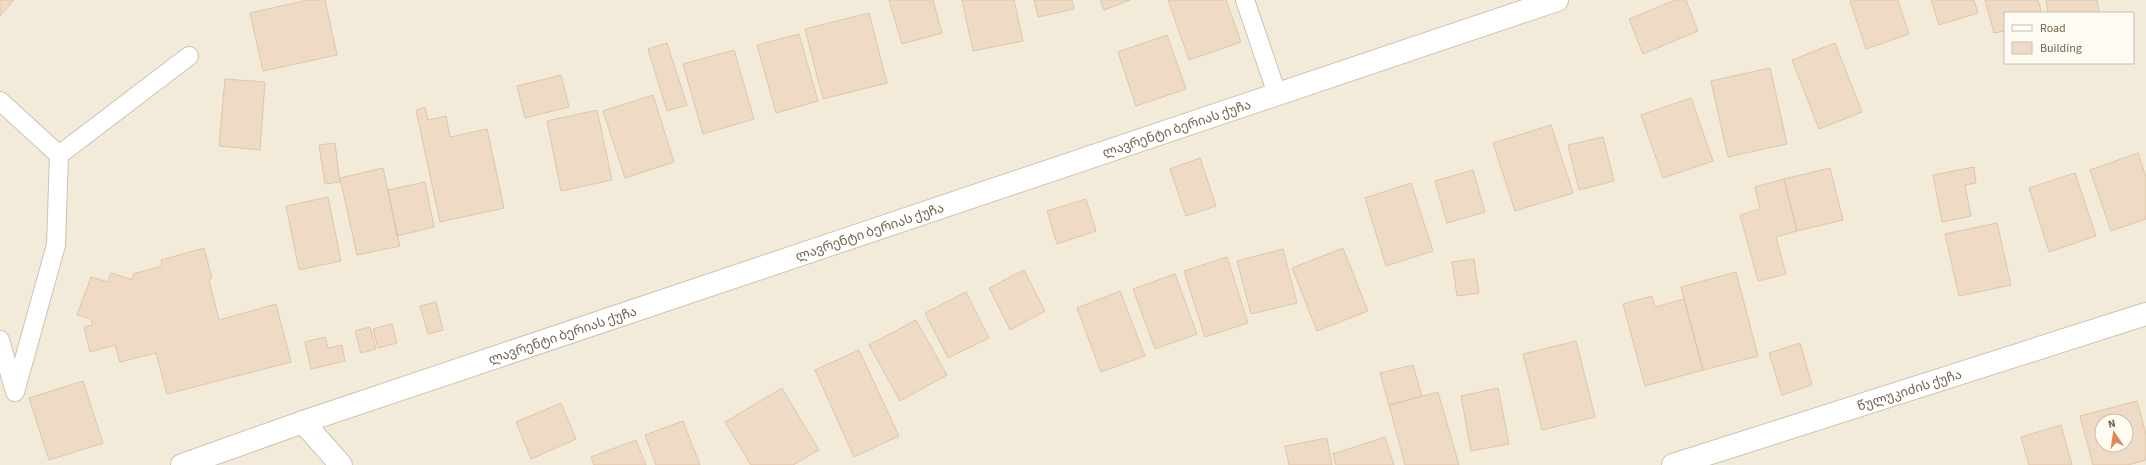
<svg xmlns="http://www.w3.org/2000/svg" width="2146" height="465" font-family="'Source Sans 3','Noto Sans Georgian',sans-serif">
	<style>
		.residential { fill: #f3ebda; fill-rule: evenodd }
		.building { fill: #efdbc5; stroke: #e0c5a7; fill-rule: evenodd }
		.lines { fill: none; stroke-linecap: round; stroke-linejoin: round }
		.lane-casing { stroke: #cdc1b2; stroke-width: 20 }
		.street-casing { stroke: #cdc1b2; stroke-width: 24 }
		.secondary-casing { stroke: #d0c2af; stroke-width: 24 }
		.lane { stroke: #fff; stroke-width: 18 }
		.street { stroke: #fff; stroke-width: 22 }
		.secondary { stroke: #fff; stroke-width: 22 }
		.labels { text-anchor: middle; stroke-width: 4; stroke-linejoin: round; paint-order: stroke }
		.street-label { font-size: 13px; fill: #756250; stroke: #fefbf2 }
	</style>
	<rect width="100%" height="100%" fill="#fbf7eb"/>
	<path class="residential" d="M0,0H2146V465H0ZM2005,13H2133V63H2005ZM2102,421H2126V445H2102Z"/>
	<path class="building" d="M0,0H14L0,16Z
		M308,0H325L337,55L263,71L250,13Z
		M889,0H933L942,33L902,44Z
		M962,0H1014L1023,41L973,51Z
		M1034,0H1072L1074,9L1038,17Z
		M1100,0H1130L1104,10Z
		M1168,0H1226L1241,42L1189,60Z
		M1675,0H1686L1698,31L1643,54L1629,19Z
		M1852,0H1898L1909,34L1866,49L1850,1Z
		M1931,0H1974L1978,13L1939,25Z
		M1985,0H2038L2042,13H2005V31L1994,33Z
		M2046,0H2097L2099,13H2048Z
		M869,13L887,83L823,99L805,29Z
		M799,34L818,101L776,113L757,45Z
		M1167,35L1186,89L1136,106L1118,52Z
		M667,43L687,105L667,111L648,49Z
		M1835,43L1862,112L1819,129L1792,60Z
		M734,50L754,119L703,134L683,64Z
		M1770,68L1787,144L1728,157L1711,81Z
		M561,75L569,107L525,118L517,86Z
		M225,79L265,82L260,150L219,146Z
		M653,95L674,162L625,178L603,111Z
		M1691,98L1713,161L1663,178L1641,115Z
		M425,107L428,120L446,116L450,137L487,129L504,208L440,222L416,110Z
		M597,110L612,180L561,191L547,121Z
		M1551,125L1573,193L1515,211L1493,143Z
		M1603,137L1614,181L1579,190L1568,145Z
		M335,143L340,182L325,184L319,145Z
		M2138,153L2146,177V219L2111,231L2090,170Z
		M1200,158L1216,206L1186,216L1170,169Z
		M1974,167L1976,183L1965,185L1971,216L1942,222L1933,175Z
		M383,168L400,246L357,255L340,178Z
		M1830,168L1843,220L1797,231L1784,179Z
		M1473,170L1485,212L1447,223L1435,181Z
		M2075,173L2096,236L2049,252L2029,188Z
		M1784,179L1797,231L1776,237L1786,274L1758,281L1740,215L1760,209L1755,187Z
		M425,182L434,227L397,236L388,190Z
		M1411,183L1433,251L1386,266L1365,198Z
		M328,197L341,261L299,270L286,206Z
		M1086,199L1096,231L1057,244L1047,211Z
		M1997,223L2011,285L1959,296L1945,234Z
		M204,248L212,278L209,280L219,320L276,304L291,362L167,394L156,353L120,362L115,345L90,352L84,327L93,325L91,319L77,315L91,277L108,282L111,273L133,280V274L162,266L161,260Z
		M1343,248L1368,311L1317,331L1292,268Z
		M1283,249L1297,303L1251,314L1237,261Z
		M1227,257L1248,323L1205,337L1184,271Z
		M1474,259L1479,293L1457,296L1452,262Z
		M1024,270L1045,311L1010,330L989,288Z
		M1736,272L1758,356L1703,370L1681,287Z
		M1175,274L1197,334L1155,349L1133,289Z
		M1120,291L1145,356L1101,372L1077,308Z
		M966,292L989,338L948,358L925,313Z
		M1652,296L1655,307L1684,299L1703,370L1645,386L1623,304Z
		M436,302L443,330L428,334L420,306Z
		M916,320L947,375L900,401L869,345Z
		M392,324L397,343L378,348L373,329Z
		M370,327L376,349L361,353L355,331Z
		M325,337L328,348L342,345L345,361L311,369L305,342Z
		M1576,341L1595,417L1542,430L1523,354Z
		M1800,343L1812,385L1782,395L1769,353Z
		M859,350L899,436L854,457L815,370Z
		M1413,365L1422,396L1389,405L1380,373Z
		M83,381L103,443L49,460L29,398Z
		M782,388L819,450L793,465H751L725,422Z
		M1498,388L1509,444L1471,451L1461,396Z
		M1438,392L1459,465H1405L1389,405Z
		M2137,401L2146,434V460L2128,465H2093L2080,416ZM2102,421H2126V445H2102Z
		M561,403L576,439L531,459L516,422Z
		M683,421L700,465H656L645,435Z
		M2061,425L2072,465H2029L2021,437Z
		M1385,437L1394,465H1336L1333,454Z
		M1327,438L1332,465H1289L1285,446Z
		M636,440L646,465H594L591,457Z"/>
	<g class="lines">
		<g class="lane-casing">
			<path id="lane" d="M1245,0L1277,94
				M0,101L59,155L56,245L15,392
				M59,155L189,56
				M0,340L15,392"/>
		</g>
		<g class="street-casing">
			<g id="street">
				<path d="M303,422L341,465"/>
				<path id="s1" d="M1673,465L2146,314"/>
			</g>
		</g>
		<g class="secondary-casing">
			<g id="secondary">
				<path id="s2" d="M182,465L303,422L1557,0"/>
			</g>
		</g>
		<use href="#lane" class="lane"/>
		<use href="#street" class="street"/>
		<use href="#secondary" class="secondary"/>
	</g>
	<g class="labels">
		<g class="street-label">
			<text dy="5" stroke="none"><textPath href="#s2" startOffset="1050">ლავრენტი ბერიას ქუჩა</textPath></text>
			<text dy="5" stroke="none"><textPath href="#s2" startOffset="726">ლავრენტი ბერიას ქუჩა</textPath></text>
			<text dy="5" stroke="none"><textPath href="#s2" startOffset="402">ლავრენტი ბერიას ქუჩა</textPath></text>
			<text dy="5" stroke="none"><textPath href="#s1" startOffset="248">წულუკიძის ქუჩა</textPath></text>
		</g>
	</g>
	<rect x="2004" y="12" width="130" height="52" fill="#fefbf2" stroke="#c7beb1"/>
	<rect x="2012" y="25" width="20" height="6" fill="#ffffff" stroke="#c7beb1"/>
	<text x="2040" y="32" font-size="12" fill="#756250">Road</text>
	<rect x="2012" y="42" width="20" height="12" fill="#efdbc5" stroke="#c7beb1"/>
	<text x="2040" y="52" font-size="12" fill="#756250">Building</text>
	<g transform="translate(2114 433) rotate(347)"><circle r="19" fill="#fefbf2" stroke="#c7beb1"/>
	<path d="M0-3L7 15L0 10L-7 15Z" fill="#db895b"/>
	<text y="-6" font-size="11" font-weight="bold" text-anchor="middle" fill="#756250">N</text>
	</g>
</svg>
